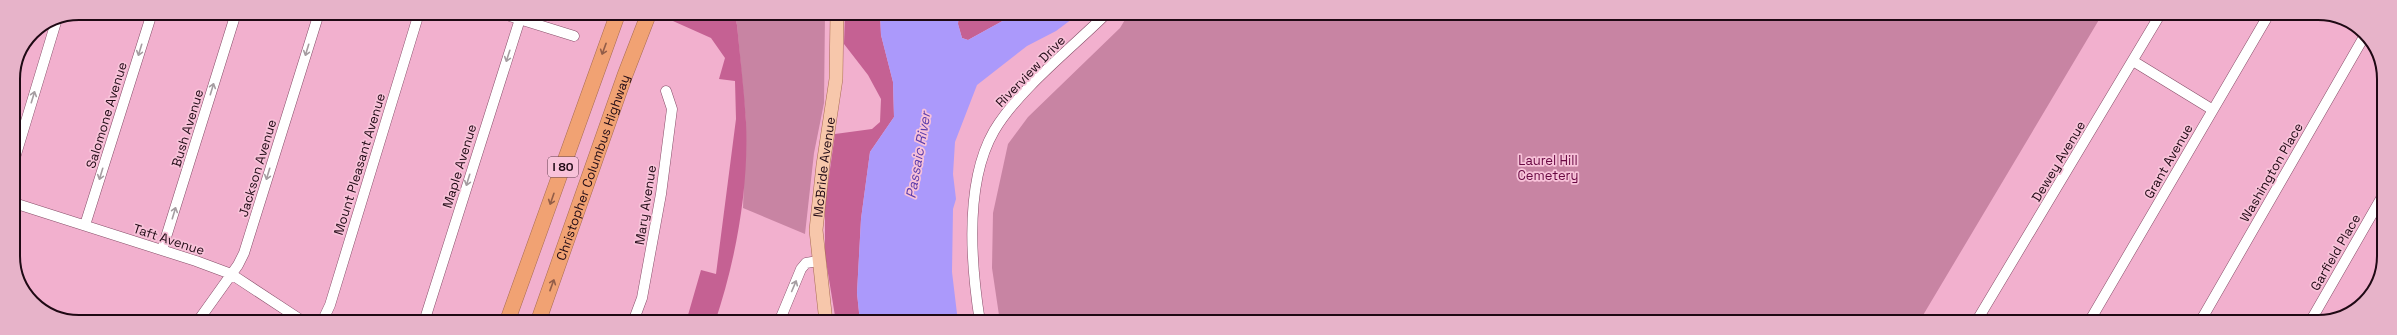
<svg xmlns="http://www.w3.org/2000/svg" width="2397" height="335" font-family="'Space Grotesk',sans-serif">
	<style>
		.green { fill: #c884a3 }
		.forest { fill: #c56193 }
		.water { fill: #ab99fb }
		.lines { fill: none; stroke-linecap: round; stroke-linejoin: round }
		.minor-casing { stroke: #874e69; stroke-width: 11 }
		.major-casing { stroke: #a86c52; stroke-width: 14 }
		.highway-casing { stroke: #a86c52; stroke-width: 16 }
		.minor { stroke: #fff; stroke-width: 10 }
		.major { stroke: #f7c7ab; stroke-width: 13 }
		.highway { stroke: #f1a273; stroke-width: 15 }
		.oneway { stroke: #925d48 }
		.oneway2 { stroke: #a59da1 }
		.labels { text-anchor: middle; stroke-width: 3.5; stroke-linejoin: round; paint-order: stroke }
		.shield { fill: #f8c2d9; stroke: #60404f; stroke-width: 1 }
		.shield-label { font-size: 12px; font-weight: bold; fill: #1f0914 }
		.street-label { font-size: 13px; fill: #1f0914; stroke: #f8c2d9 }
		.park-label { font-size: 13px; fill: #680842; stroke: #f8c2d9 }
		.water-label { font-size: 14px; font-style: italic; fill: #5b3cab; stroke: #f8c2d9 }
		.rim { fill: none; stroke: #1f0914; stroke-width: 2 }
	</style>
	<rect width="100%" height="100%" fill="#f2b0ce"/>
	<path class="green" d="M734,13H825L824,103L814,153L805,234L743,208L746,123L737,25Z
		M1129,13H2103L1919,322H1000L992,268L993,213L1008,144L1028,117L1120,28Z"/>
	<path class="forest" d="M665,13H734L737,25C740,57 744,89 746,122C749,187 736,260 715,322H686L701,270L716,274L736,119L735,81L719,79L725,58L711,38L664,17Z
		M845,13H880L881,35L893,82L894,117L870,152L861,219L857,293L860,322H836L825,255V204L835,134L872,129L880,122L881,99L868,75L844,44Z
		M959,13H1017L968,40L962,38L958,24Z"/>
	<path class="water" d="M880,13H959L958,24L962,38L968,40L1017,13H1080L1056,31L1027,46L977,85L955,142L953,174L956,199L953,209L952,272L958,322H860L857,293L861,219L870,152L894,117L893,82L881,35Z"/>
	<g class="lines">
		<g class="minor-casing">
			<path id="minor" d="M500,13L574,36
				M2133,61L2213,110
				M14,161L56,22
				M14,203L196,261L231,274L304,322
				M85,225L152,13
				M162,250L236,13
				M198,321L238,265L244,253L319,13
				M322,322L330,305L419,13
				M424,322L520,19
				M633,322L642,298L661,194L672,109L666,91
				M779,322L801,269L806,263L818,261
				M980,322C971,265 964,183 994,131C1018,90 1073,47 1107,13
				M1976,322L2161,13
				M2089,322L2269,14
				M2200,322L2365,35
				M2310,322L2383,195"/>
		</g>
		<g class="major-casing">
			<g id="major">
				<path id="s1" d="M826,322L816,230L823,165L836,79L837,13"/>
			</g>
		</g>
		<g class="highway-casing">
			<g id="highway">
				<path d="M507,322L618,13"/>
				<path id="s2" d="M538,322L625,75L649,13"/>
			</g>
		</g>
		<use href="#minor" class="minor"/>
		<use href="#major" class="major"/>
		<use href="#highway" class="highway"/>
	</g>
	<defs><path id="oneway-shaft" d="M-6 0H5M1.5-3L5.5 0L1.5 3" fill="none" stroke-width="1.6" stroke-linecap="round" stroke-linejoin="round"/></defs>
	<g class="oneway">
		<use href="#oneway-shaft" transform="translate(604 49) rotate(110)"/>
		<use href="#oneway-shaft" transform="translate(552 199) rotate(109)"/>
		<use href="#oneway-shaft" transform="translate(552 285) rotate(-70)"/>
	</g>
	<g class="oneway2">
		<use href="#oneway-shaft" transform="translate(140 50) rotate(107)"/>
		<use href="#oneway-shaft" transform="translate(307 50) rotate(107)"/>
		<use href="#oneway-shaft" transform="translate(508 56) rotate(108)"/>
		<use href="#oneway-shaft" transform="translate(212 89) rotate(-73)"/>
		<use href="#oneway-shaft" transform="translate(33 97) rotate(-73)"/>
		<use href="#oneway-shaft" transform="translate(101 174) rotate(107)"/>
		<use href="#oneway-shaft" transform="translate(268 174) rotate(107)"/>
		<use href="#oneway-shaft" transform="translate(468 180) rotate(107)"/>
		<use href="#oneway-shaft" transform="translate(174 213) rotate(-73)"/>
		<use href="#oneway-shaft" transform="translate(794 286) rotate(-67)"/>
	</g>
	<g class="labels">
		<rect class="shield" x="548" y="157" width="30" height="20" rx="3"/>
		<g class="shield-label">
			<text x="563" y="171">I 80</text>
		</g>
		<g class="street-label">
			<text transform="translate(1030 71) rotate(-46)" y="5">Riverview Drive</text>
			<text transform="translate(106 115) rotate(-73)" y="5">Salomone Avenue</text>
			<text transform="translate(187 128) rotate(-73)" y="5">Bush Avenue</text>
			<text transform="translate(2058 161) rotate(-59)" y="5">Dewey Avenue</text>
			<text transform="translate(2168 161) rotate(-60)" y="5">Grant Avenue</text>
			<text transform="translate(359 164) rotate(-73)" y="5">Mount Pleasant Avenue</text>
			<text transform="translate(459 166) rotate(-73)" y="5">Maple Avenue</text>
			<text dy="5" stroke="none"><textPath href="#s2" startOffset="164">Christopher Columbus Highway</textPath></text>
			<text transform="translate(257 168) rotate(-73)" y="5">Jackson Avenue</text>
			<text dy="5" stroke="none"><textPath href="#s1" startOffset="156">McBride Avenue</textPath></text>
			<text transform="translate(2271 172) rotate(-60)" y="5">Washington Place</text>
			<text transform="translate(645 205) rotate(-81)" y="5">Mary Avenue</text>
			<text transform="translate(169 239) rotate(18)" y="5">Taft Avenue</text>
			<text transform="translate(2335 252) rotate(-60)" y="5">Garfield Place</text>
		</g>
		<g class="park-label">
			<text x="1548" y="165">Laurel Hill<tspan x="1548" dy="15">Cemetery</tspan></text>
		</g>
		<g class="water-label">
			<text transform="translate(918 155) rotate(-80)" y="5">Passaic River</text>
		</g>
	</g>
	<path d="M0 0H2397V335H0ZM79 20H2318A59 59 0 0 1 2377 79V256A59 59 0 0 1 2318 315H79A59 59 0 0 1 20 256V79A59 59 0 0 1 79 20Z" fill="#e7b3c9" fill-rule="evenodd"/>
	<path class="rim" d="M79 20H2318A59 59 0 0 1 2377 79V256A59 59 0 0 1 2318 315H79A59 59 0 0 1 20 256V79A59 59 0 0 1 79 20Z"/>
</svg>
